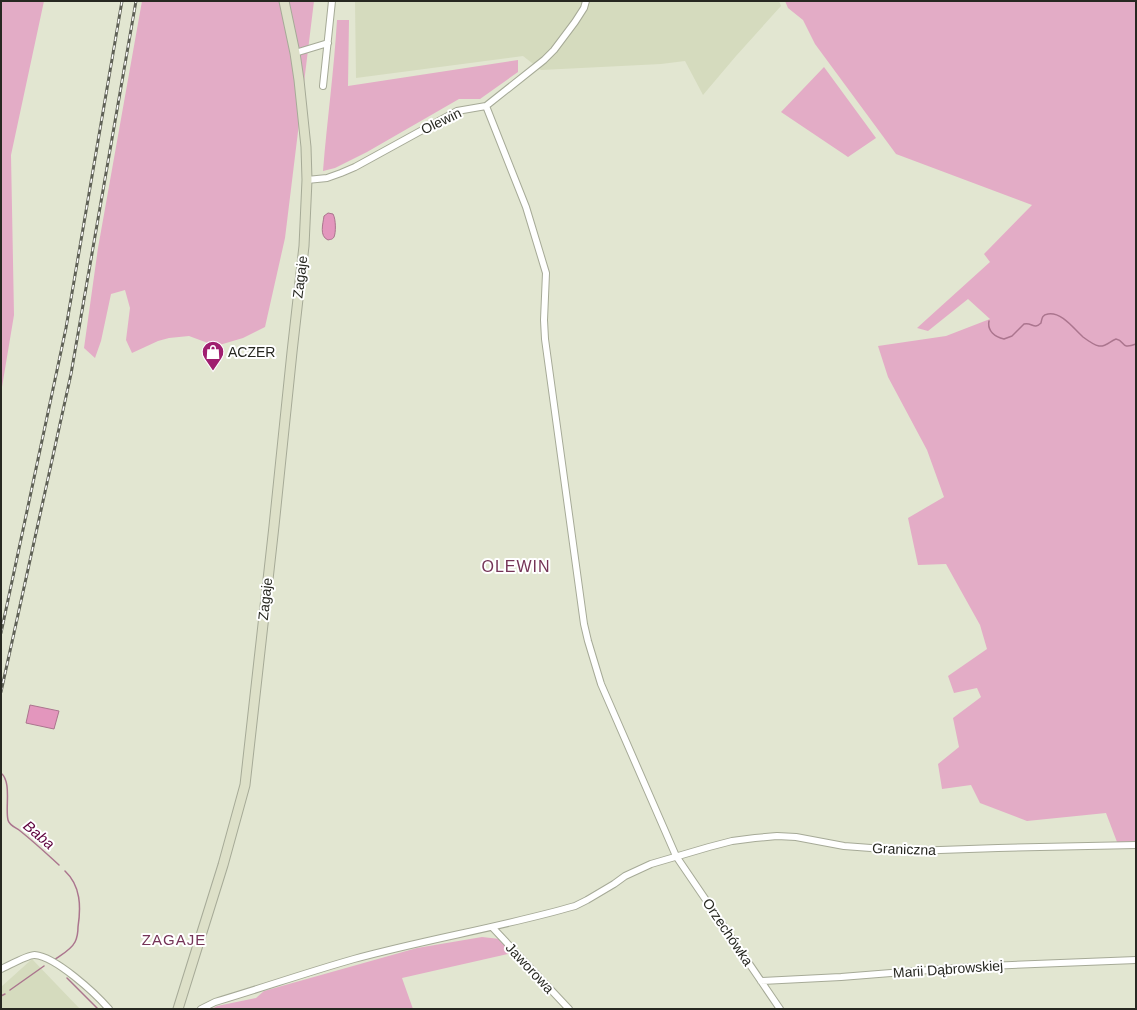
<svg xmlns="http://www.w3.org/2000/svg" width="1137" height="1010" font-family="Helvetica,sans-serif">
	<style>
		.built { fill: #d5dbbe }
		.green { fill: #e3acc6 }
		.water { fill: #e396bd; stroke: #ab758e }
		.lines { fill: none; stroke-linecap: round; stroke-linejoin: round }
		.stream { stroke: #ab758e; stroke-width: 1.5 }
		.minor-casing { stroke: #a6aa97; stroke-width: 8 }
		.secondary-casing { stroke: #a6aa97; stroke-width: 11 }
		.minor { stroke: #fff; stroke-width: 6 }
		.secondary { stroke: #dde0c8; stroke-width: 9 }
		.rail-casing { stroke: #5f6156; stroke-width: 3 }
		.rail { stroke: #fff; stroke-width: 1.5; stroke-dasharray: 4.5; stroke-linecap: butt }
		.labels { text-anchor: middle; stroke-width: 4; stroke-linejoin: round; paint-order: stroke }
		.street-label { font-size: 14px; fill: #272821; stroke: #fff }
		.poi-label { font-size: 14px; fill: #272821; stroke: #fff; text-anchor: start }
		.water-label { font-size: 15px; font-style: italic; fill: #5d003c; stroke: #fff }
		.neighbourhood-label { font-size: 15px; letter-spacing: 1px; fill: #753457; stroke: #fff }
		.quarter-label { font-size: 16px; letter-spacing: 1px; fill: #753457; stroke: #fff }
	</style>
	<rect width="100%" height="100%" fill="#e2e6d1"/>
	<path class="built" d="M355,1H779L781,6L736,56L703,95L685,61L661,64L541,70L523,56L356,78Z
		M32,959L80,1009H1V987Z"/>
	<path class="green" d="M1,1H44L11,155L14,315L1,393Z
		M142,1H314L285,238L265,327L243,338L216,346L189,336L169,338L158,341L132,353L126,340L130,308L125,290L111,294L101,341L95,358L84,348L98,248Z
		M785,1H1136V843L1117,842L1106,813L1027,821L980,803L971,785L942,789L938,764L959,747L953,718L981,697L977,688L954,693L948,676L987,649L980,625L946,564L918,565L908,518L944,497L927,450L888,377L878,346L946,336L990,319L968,299L928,331L917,328L990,262L984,254L1032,205L896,154L815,44L803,20L788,8Z
		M337,20H349L348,86L518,60V72L480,99H459L367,152L335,168L323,171C327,121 334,71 337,20Z
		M824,67L876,138L848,157L781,112Z
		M482,937L500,939L512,953L402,978L413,1009H212L217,1006L256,998L264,991L417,948Z"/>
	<path class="water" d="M328,213L333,214C336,219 336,233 334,237C332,240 331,239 328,240C319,236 323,224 324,216Z
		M30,705L59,711L54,729L26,723Z"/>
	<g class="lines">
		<path class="stream" d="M989,321C987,331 995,337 1004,339L1012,336L1024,324C1032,322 1034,330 1041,323C1042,318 1042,315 1048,314C1062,312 1073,328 1083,337C1087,340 1094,345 1099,346C1106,347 1110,341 1116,339C1126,341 1120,350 1136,344
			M1,773C12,782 5,808 8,820C9,825 16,828 19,830C33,841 46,853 59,865
			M54,960C61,955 71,950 75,942C77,938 78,931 78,927C81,907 81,886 65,871
			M67,978L98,1009
			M10,990L44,966
			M1,996L5,994"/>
		<g class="minor-casing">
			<path id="minor" d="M295,53L328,43
				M323,86L332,1
				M486,106L526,207L546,273L544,320L545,339L584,624L588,641L601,684L676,856L780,1009
				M307,180L327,178L341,173L355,167L457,111L486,106L544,60L554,50L575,22L584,8L586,1
				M492,927L569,1009
				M1,969C8,966 29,954 35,955C56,957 95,993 109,1009
				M761,981L841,977L916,971L988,966L1136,960
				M201,1009L215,1002C262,988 308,972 354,959C427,939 502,927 575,906L587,900L614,884L625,876L651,864L709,847L732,841L755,838L777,836L796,837L844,846L911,851L998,848L1136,845"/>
		</g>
		<g class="secondary-casing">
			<path id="secondary" d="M178,1009L223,865L245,785L274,526L292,352L304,246L307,180L306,147L299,80L295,53L284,1"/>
		</g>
		<use href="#minor" class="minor"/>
		<use href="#secondary" class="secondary"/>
		<g class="rail-casing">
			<path id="rail" d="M1,633L66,328L122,1
				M1,692L71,374L136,1"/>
		</g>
		<use href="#rail" class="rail"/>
	</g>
	<defs>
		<g id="shop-pin" transform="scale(1.15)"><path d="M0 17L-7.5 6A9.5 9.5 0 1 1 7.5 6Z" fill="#a01e6f" stroke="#fff"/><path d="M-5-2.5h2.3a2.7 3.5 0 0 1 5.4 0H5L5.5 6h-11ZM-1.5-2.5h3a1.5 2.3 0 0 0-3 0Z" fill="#fff"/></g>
	</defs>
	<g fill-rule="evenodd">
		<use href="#shop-pin" x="213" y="352"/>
	</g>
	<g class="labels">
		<g class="street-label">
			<text transform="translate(441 121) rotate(-26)" y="5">Olewin</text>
			<text transform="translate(300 277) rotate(-83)" y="5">Zagaje</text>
			<text transform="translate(265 599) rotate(-84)" y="5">Zagaje</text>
			<text transform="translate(904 849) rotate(2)" y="5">Graniczna</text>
			<text transform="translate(728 932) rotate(56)" y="5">Orzechówka</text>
			<text transform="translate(530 968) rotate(47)" y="5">Jaworowa</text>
			<text transform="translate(948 969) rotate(-4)" y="5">Marii Dąbrowskiej</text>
		</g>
		<g class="poi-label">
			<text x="228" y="357">ACZER</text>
		</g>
		<g class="water-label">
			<text transform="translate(39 835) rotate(40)" y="5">Baba</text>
		</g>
		<g class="neighbourhood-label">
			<text x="174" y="945">ZAGAJE</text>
		</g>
		<g class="quarter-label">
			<text x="516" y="572">OLEWIN</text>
		</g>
	</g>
	<rect width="1137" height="1010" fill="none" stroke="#272821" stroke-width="4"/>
</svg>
